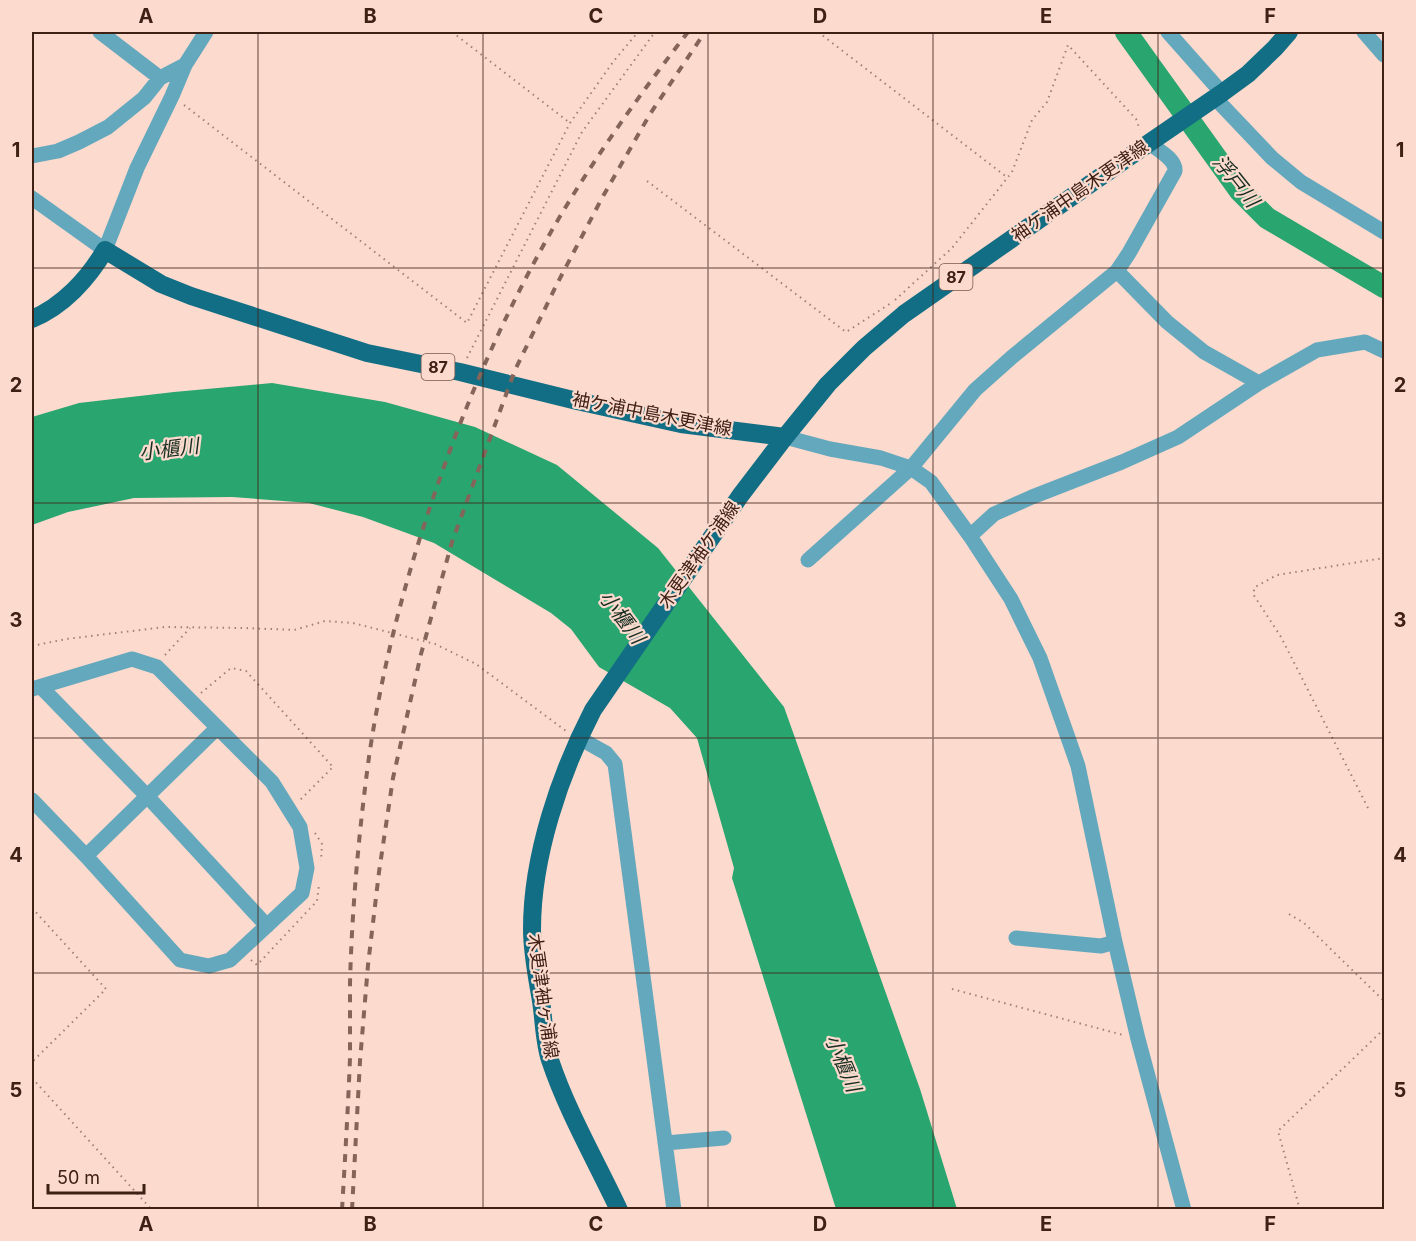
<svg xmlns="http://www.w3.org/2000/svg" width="1416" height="1241" font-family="Inter,'Noto Sans JP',sans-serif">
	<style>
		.water { fill: #29a56f }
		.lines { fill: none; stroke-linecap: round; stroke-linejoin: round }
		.river { stroke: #29a56f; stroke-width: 22 }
		.path { stroke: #a18175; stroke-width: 2; stroke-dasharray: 1.5 4.5; stroke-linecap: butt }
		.minor { stroke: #64a8bd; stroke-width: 15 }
		.major { stroke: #126e84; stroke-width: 18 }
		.rail { stroke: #856459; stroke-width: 4; stroke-dasharray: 8 8; stroke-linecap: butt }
		.grid { fill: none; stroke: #3f2015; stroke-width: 1.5; stroke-opacity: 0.55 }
		.labels { text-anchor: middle; stroke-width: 4.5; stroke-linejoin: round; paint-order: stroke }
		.shield { fill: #fcdace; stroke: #78584c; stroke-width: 1.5 }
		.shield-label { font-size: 16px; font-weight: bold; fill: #3f2015 }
		.street-label { font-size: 18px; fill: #3f2015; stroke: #fcdace }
		.water-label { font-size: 20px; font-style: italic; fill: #172f22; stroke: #fcdace }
		.neatline { fill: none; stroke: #3f2015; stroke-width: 2 }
		.grid-label { font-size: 20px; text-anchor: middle; font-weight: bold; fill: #3f2015 }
	</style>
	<rect width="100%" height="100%" fill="#fcdace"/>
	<path class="water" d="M272,383L385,402L475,427L557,465L658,548L784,707L920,1089L957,1209H836L732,878L734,868L697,738L670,708L599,667L571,629L551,613L434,543L363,517L309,503L232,497L134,498L68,512L32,525V417L79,403L174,392Z"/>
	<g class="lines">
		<path class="river" d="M1126,32L1240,191L1267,218L1384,287"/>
		<path class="path" d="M452,32L570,123
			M818,32L1008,178
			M184,105L467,323L570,123L613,62L638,32
			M647,181L846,332L891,303
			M895,300L952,248L1012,172L1032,120L1047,102L1068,45L1136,119L1140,130
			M467,358L582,132L655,32
			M32,646L66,639L165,627L244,628L294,630L325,621L353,623L435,644L476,664L566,731
			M165,655L190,628
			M201,693L231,668L246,671L333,767L300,800
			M1368,808L1281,637L1253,594L1255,587L1277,575L1384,558
			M315,833L322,844L321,861
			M32,908L106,989L32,1062
			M1289,914L1304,923L1384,1001
			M251,960L257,965L317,901L319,885
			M952,989L1123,1035
			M32,1078L152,1210
			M1300,1210L1278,1131L1384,1029"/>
		<path class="minor" d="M100,32L160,78
			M1168,32L1222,93
			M1364,32L1384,55
			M1215,98L1272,158L1301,182L1384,232
			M32,156L58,151L79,142L108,127L144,98L160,78L185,65
			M32,198L105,250L137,168L172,96L185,65L206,32
			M1117,271L1167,322L1204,352L1259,383
			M785,437L830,449L881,458L911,468L931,482L970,536L1011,599L1040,658L1078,766L1115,942L1138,1039L1184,1210
			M970,536L994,514L1032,497L1122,462L1178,437L1259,383L1317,350L1365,342L1384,351
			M808,560L911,468L975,390L1012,357L1117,271L1129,253L1175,171C1176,159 1158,150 1149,143
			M41,687L148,797L267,926
			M32,689L132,659L157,667L272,782L300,827L307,868L302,893L230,960L209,966L180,960L86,856L32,800
			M579,738L606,753L615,764L674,1210
			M86,856L217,728
			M1016,938L1101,946L1115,942
			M665,1143L724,1138"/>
		<path class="major" d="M32,319C63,306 88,279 105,250L161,284L191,296L367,353L460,372L577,401L681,424L785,437
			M619,1210C596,1161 567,1111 550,1060C544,1042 544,1020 541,1001C537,977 532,953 532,929C532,856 560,774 593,710L740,496L785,437L828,384L864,348L904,314L1149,143L1222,93L1248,74L1275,48L1289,32"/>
		<path class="rail" d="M342,1210C345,1159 348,1109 350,1058C350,1033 350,1008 350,983C352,907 359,831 369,757C379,688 395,620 415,554C451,436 499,319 562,213C600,150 643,90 688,32
			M352,1210L360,1061L368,965L379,872L393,778L421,654L452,542L515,370L557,284L602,198L650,114L705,32"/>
	</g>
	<path class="grid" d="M258,32V1210M483,32V1210M708,32V1210M933,32V1210M1158,32V1210M32,268H1384M32,503H1384M32,738H1384M32,973H1384"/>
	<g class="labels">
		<g class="shield">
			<rect x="939.5" y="264" width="33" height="26" rx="4.5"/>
			<rect x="421.5" y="354" width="33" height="26" rx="4.5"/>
		</g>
		<g class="shield-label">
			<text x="956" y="283">87</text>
			<text x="438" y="373">87</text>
		</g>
		<g class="street-label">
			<text transform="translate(1080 191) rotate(-35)" y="6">袖ケ浦中島木更津線</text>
			<text transform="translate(652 414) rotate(11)" y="6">袖ケ浦中島木更津線</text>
			<text transform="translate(699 555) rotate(-55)" y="6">木更津袖ケ浦線</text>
			<text transform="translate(543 996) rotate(82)" y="6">木更津袖ヶ浦線</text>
		</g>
		<g class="water-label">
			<text transform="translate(1236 181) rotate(51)" y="7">浮戸川</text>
			<text transform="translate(169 449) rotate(-7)" y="7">小櫃川</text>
			<text transform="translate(622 617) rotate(53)" y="7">小櫃川</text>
			<text transform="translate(843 1063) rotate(67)" y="7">小櫃川</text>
		</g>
	</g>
	<rect width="1416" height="1241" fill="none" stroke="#fcdace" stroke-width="66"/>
	<path d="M48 1184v9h96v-9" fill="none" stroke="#3f2015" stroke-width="3"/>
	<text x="57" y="1184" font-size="18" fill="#3f2015" stroke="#fcdace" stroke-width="4.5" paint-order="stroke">50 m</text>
	<rect x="33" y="33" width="1350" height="1175" class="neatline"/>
	<g class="grid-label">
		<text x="146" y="23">A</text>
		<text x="370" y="23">B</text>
		<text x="596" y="23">C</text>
		<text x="820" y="23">D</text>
		<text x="1046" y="23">E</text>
		<text x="1270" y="23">F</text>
		<text x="16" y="157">1</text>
		<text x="1400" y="157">1</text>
		<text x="16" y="392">2</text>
		<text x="1400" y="392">2</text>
		<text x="16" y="627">3</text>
		<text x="1400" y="627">3</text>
		<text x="16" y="862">4</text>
		<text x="1400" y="862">4</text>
		<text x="16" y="1097">5</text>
		<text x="1400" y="1097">5</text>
		<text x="146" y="1231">A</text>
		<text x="370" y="1231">B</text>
		<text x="596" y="1231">C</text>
		<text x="820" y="1231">D</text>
		<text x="1046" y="1231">E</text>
		<text x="1270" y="1231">F</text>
	</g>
</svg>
